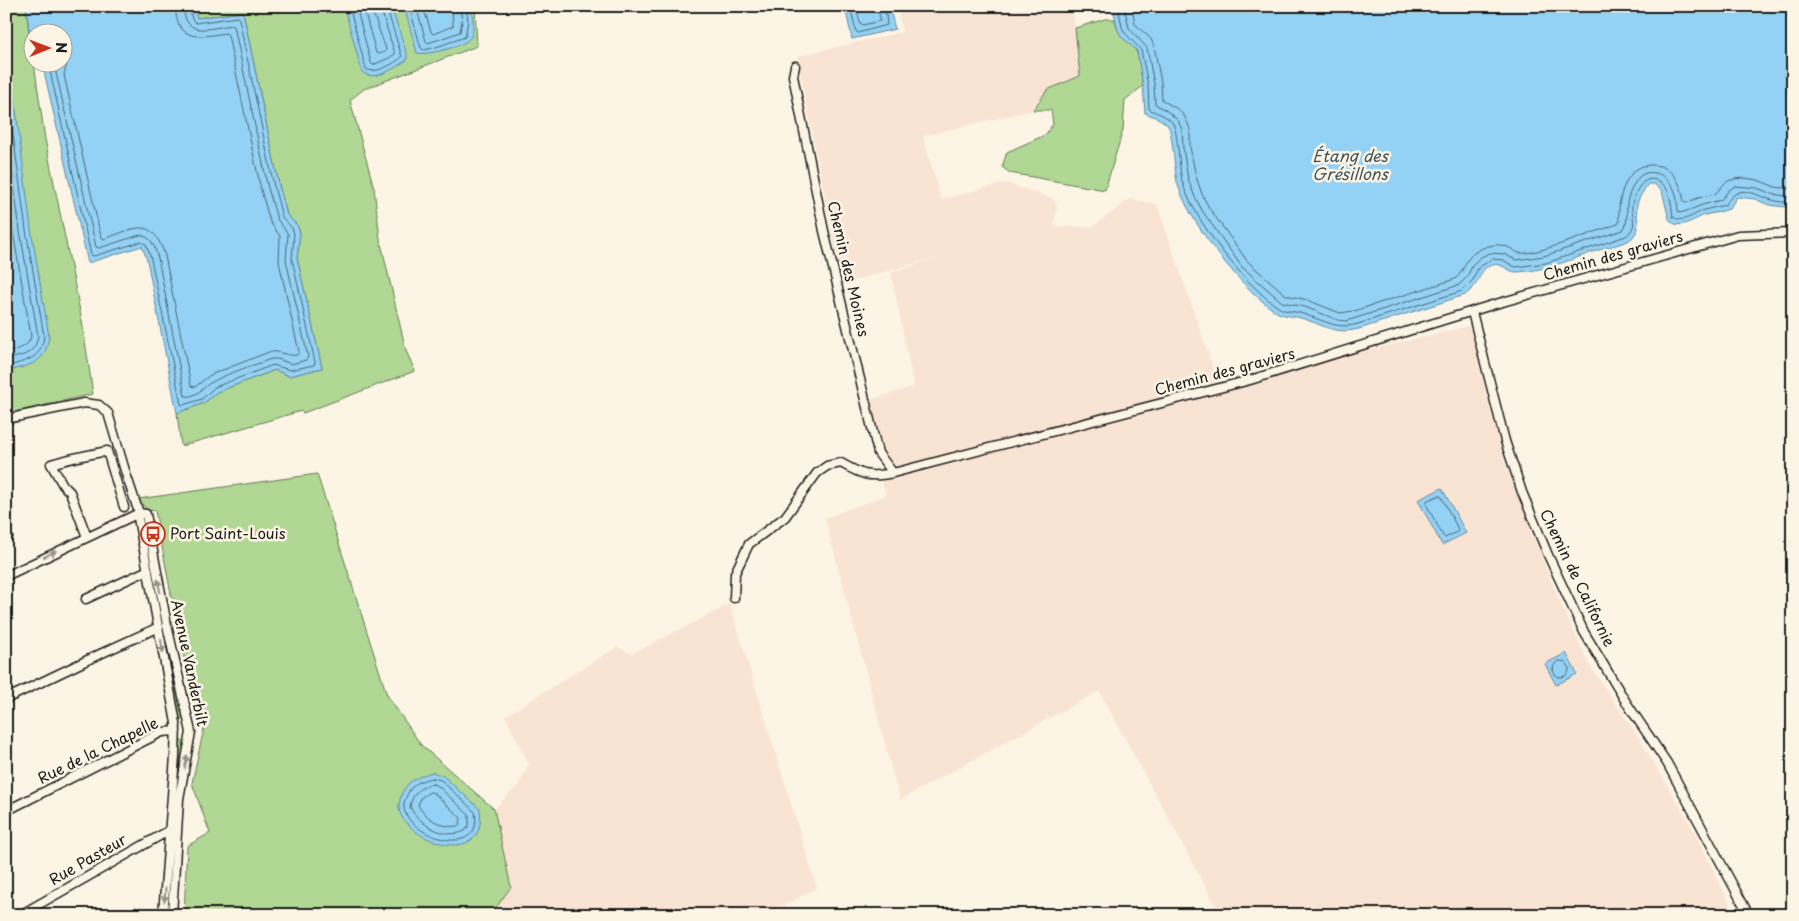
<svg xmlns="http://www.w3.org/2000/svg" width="1799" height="921" font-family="'Playpen Sans',sans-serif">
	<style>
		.built { fill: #f9e4d3 }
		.green { fill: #b0d794; stroke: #667a58 }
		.water { fill: #94d2f5; stroke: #64899e }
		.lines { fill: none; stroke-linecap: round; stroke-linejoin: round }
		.shore { stroke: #4c6573; stroke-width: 1 }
		.street-casing { stroke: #1c1c1c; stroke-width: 11 }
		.street { stroke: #fcf5e5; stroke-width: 8 }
		.oneway { fill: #97938b }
		.labels { text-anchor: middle; stroke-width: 5; stroke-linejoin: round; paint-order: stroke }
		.street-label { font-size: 15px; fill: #1c1c1c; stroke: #fcf5e5 }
		.poi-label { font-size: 15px; fill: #1c1c1c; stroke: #fcf5e5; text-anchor: start }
		.water-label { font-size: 16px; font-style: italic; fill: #40535d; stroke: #fcf5e5 }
	</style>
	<rect width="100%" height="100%" fill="#fcf5e5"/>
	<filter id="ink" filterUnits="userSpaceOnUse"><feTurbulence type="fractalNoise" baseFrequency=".02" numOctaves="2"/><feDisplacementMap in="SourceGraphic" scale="10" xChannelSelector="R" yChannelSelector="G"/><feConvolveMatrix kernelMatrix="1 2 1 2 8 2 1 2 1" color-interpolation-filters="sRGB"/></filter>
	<g filter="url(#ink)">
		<path class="built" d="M897,6H1038L1039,10L1073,11L1080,76L1047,90L1033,110L923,136L941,199L1006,183L1052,198L1057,206L1054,226L1092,227L1130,199L1157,204L1219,385L1469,326L1505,463L1555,591L1589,664L1639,738L1691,825L1733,910L1723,915H1221L1099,691L900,800L825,518L886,495L879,471L888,469L869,400L914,387L891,273L938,257L842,284L797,56L902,32Z
			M730,604L817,888L765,915H488L498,905L499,835L494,809L519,784L529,764L505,716L617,647L632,654Z"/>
		<path class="green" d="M6,6H26L32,62L34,63L45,139L82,321L93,394L6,414Z
			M194,6H475L477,46L364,89L350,100L374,188L380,239L406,351L415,371L303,413L301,411L181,446L177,413L204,403L217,392L275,370L289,376L322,368L297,258L300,233L297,225L287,215L279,185L243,12L197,18Z
			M1105,19H1115C1118,40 1128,36 1136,51C1140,58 1141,77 1143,86L1125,100L1123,130L1105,190L1010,173L1002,167L1007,152L1045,135L1053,124L1051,110H1033L1047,90L1080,76L1075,28Z
			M317,474L387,695L421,745L494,809L511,887L498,905L488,915H184L187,846L210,833L192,783L204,728L202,716L194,699L181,645L179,617L171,594L155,510L148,511L138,499Z
			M146,526L163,615L159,616L142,527Z
			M167,637L186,718L178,720L163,638Z
			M178,740L187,742L173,811Z"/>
		<path class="water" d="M26,6H194L197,18L243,12L279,185L287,215L297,225L300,233L297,258L322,368L289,376L275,370L217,392L204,403L177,413L147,260L142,246L88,263L43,67L50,63L62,62V32H32V50L30,47L31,44Z
			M344,6H391L407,54V60C395,67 375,83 362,72Z
			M404,6H471C472,16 476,30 470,38C465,46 426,56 417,53Z
			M849,6H889L895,29L852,39L845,7Z
			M1113,6H1793V208L1769,205L1755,199L1737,197L1729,209C1721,212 1713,213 1705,215C1694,219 1678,232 1669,219L1662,191L1654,184H1648C1644,190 1639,197 1637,204C1635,216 1642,227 1633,237C1627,244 1613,245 1605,248C1576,257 1548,271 1517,272C1507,272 1502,262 1492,265C1481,268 1481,276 1476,284C1473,288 1469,292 1465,295L1359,329C1334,335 1324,325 1301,318C1293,316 1282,316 1275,311C1241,288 1188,222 1177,182C1175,172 1172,130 1168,126C1163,119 1152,116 1145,113L1143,86L1137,51L1121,36L1117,28Z
			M6,55L14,94L31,229L49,336C45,365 31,364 6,372Z
			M1442,488L1466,533L1442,545L1418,500Z
			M1566,653L1577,674L1556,685L1545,664Z
			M433,772L443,776L480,809C488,873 401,838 399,808C399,803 400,798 402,793C408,780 419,776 433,772Z"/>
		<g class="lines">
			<path class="shore" d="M349,6L366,69C375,75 395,63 402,57L386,6
				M356,6L371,63L373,65L389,58L395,54L380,6
				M363,6L376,53L378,54L385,52L386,49L373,13V6
				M409,6L421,48L424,50L436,47L465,37L468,21L466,6
				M416,6L426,41L428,43L460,32L462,21L460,6
				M423,6L431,32L433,34L453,26L452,6
				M850,6L856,31L858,33L887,25L885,6
				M856,6L860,23L863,25L880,21L878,6
				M1118,6L1122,27L1125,33L1141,50L1148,85L1149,109C1156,113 1166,115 1172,122C1178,129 1179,168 1182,181C1193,220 1245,285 1278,307C1285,312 1296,311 1303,314C1324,320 1336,330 1358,324L1462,291L1473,280L1478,268L1492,259L1503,260L1515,267L1546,263L1626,236C1629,234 1631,231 1633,227C1635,220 1631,211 1632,204C1634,193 1643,175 1656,180C1671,185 1671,204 1673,217C1683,224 1694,214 1704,210C1711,208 1718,207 1725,205C1739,184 1748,192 1769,199C1776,202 1785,202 1793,203
				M1124,6L1129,28L1147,48L1154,84L1155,104L1167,111L1178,120L1182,130L1183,148L1188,179L1195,197L1203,212L1242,267L1282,302L1305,307L1338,320L1346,321L1356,318L1459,285L1467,277L1473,264L1481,257L1490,253L1504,254L1516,260L1544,256L1623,230C1631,220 1623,206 1630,193C1632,187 1636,180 1640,176C1650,168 1666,175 1671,184C1677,192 1677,202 1678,211L1680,213L1690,210L1702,205L1721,200L1729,190L1735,186L1757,188L1772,194L1793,197
				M1132,6L1135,24L1151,39L1154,46L1161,82L1162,100L1179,110L1185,117L1190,129V147L1196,177L1202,194L1209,208L1248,262L1286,295L1307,300L1340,313L1354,311L1455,279C1466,270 1464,257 1479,250C1488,245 1499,243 1508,247C1512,249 1515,252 1519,253C1536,256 1598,230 1618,224L1619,222C1618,204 1621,181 1637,169C1641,166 1646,165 1652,165C1672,165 1682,184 1684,202L1686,203L1698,198L1715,194L1726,182L1734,179L1744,178L1758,180L1775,187L1793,189
				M62,52L67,63L64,75L101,237L104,239C136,228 152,215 165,256L191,386L195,387L210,375L269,352C279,350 287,357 297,355L299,352L279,262L280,236L270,222L261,190L228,35L226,33C199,37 177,43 175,6
				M53,62L50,71L91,255L94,256L140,242L146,244L151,259L181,404L183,405L202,399L215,387L273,365L290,370L314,365L315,362L292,259L294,234L292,228L282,217L274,186L239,19L237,17L196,23L192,19L189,6
				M59,62L56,73L96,247L99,248L140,235C153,237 154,247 158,258L185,396C197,398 202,387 212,382C230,372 252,366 271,359H278L291,364L306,360L308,357L286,260L288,234L277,219L268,188L234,26L232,25C209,28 185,39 183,6
				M6,82L26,230L44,336C41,360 27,360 6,367
				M6,124L20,231L38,336C35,355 23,355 6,360
				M6,182L13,232L31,336C29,348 17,349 6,352
				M1438,496H1441L1458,529L1457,532L1445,538L1443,536L1426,504L1427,501Z
				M1553 669a8 8 0 1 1 16 0a8 8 0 1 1-16 0Z
				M433,778L441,780L475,812C484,861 408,837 404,808C403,803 406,798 408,793C412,784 423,779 433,778Z
				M433,784L438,786L469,815V825L465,831C446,840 419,825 410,807C412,794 420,786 433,784Z
				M430,792L434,793L461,818L460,825C447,831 424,818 418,805L421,798Z"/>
			<g class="street-casing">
				<path id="street" d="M795,66L793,76L824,231L878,453L893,473
					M1472,312L1505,441L1522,492L1548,555L1584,632L1626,702L1667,763L1749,915
					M6,419L84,403L99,405L108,413L126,474L139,513L138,518L176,723L175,756L163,915
					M139,513L146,514L167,625L191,732L179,799L172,915
					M6,536L8,537
					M87,537L70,492L63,485L51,464C70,458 87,455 107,451L124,507
					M6,576L139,513
					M734,598L735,573L749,544L785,517L817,473L827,466L841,463C862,475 869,478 893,473L1250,380L1492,305L1738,235L1793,233
					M86,599L148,570
					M6,699L100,654L159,627
					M6,811L162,732L176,731
					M20,915L170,830"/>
			</g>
			<use href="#street" class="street"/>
		</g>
		<defs><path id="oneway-solid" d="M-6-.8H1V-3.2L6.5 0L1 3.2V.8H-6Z" transform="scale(1.25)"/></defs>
		<g class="oneway">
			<use href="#oneway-solid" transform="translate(50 554) rotate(-26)"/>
			<use href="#oneway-solid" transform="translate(159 586) rotate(-101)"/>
			<use href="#oneway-solid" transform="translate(162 646) rotate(80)"/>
			<use href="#oneway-solid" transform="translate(186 762) rotate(-79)"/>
			<use href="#oneway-solid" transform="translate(165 895) rotate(95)"/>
		</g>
	</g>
	<defs>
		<g id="bus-ring" transform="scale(1.25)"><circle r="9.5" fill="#fcf5e5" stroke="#c8321e" stroke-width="1.5"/><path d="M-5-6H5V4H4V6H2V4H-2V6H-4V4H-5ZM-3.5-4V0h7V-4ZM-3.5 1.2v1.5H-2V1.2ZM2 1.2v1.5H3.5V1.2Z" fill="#c8321e"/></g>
	</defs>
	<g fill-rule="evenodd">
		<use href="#bus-ring" x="153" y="534"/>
	</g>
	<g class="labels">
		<g class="street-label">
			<text transform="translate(1613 256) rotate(-16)" y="5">Chemin des graviers</text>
			<text transform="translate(848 269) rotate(77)" y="5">Chemin des Moines</text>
			<text transform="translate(1225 372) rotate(-15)" y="5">Chemin des graviers</text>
			<text transform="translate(1577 578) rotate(64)" y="5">Chemin de Californie</text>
			<text transform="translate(189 663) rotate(78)" y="5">Avenue Vanderbilt</text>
			<text transform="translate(98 751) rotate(-26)" y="5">Rue de la Chapelle</text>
			<text transform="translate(88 860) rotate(-30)" y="5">Rue Pasteur</text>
		</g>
		<g class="poi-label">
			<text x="170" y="539">Port Saint-Louis</text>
		</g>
		<g class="water-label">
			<text x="1350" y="162">Étang des<tspan x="1350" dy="18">Grésillons</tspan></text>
		</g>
	</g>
	<rect width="1799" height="921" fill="none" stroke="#fcf5e5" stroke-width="25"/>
	<rect x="12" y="12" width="1774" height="896" fill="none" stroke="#1c1c1c" stroke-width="2" filter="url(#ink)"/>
	<g transform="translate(48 48) rotate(89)"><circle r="24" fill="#fcf5e5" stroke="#a29e95"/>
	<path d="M0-4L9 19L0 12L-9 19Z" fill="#c8321e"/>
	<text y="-8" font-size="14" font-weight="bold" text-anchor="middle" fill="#1c1c1c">N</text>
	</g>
</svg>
